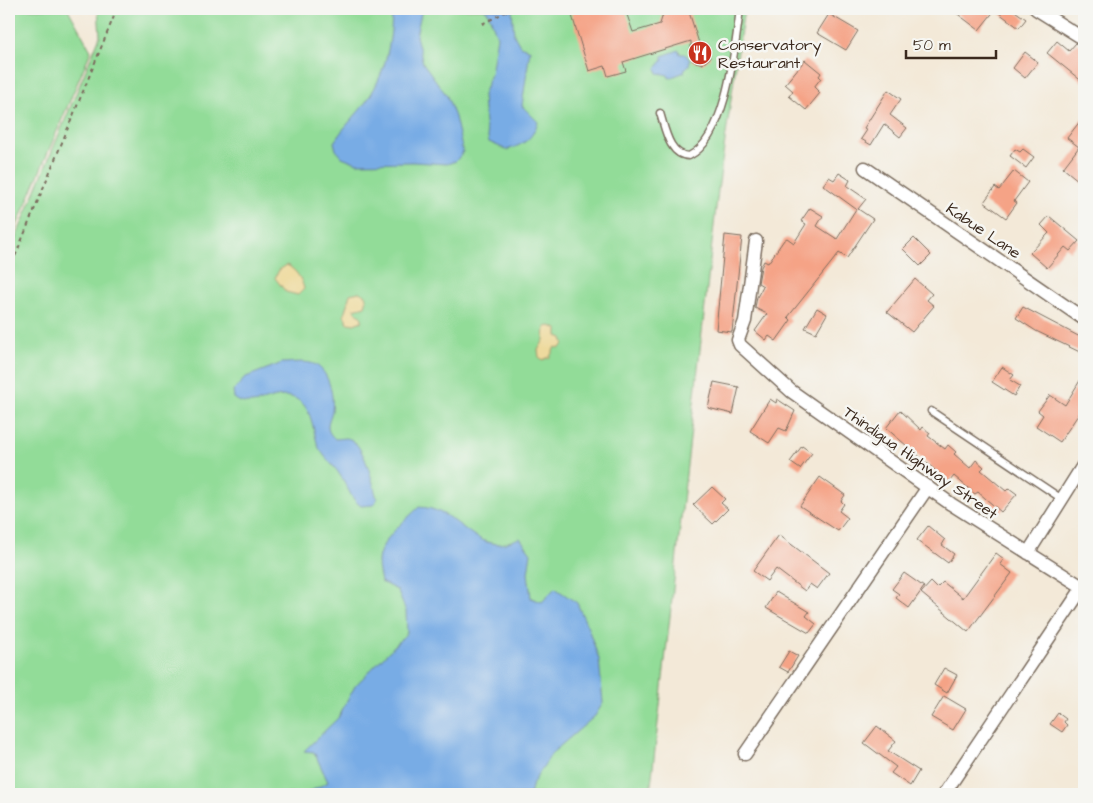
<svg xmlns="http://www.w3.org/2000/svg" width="1093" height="803" font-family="'Architects Daughter',sans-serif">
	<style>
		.green { fill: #92dc98; stroke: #66835b }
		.sand { fill: #eeda9e; stroke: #94825e }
		.water { fill: #78ace5; stroke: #5a6b82 }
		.building { fill: #f5a386 }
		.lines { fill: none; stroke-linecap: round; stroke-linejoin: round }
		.lane-casing { stroke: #7b6d5f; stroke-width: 9 }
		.street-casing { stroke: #7b6d5f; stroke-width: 15 }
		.path { stroke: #7b6d5f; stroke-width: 2; stroke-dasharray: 4 4; stroke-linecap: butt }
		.lane { stroke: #fff; stroke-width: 6 }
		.street { stroke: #fff; stroke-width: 12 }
		.labels { text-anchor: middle; stroke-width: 5; stroke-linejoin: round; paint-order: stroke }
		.poi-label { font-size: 16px; fill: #3b2a1e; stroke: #f6f6f2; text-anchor: start }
		.street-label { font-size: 16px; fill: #3b2a1e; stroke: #f6f6f2 }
	</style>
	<rect width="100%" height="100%" fill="#f6f6f2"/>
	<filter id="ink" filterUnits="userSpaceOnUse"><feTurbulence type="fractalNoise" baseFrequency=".02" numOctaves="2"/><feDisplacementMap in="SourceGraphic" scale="10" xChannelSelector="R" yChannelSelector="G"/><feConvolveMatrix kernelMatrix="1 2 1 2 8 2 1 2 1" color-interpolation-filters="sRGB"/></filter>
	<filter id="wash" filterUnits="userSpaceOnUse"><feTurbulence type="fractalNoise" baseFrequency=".0096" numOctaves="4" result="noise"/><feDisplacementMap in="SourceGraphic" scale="20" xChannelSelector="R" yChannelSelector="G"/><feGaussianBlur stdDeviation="1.12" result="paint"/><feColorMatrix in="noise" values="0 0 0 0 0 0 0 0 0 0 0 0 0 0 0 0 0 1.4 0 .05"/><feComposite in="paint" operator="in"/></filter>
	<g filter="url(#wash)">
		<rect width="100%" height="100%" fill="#f3e9d8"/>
		<path class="green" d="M9,9H68L91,51L9,244Z
			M98,9H744L718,190L650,794H9V254L100,36Z"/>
		<path class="sand" d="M287,265C296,270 302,279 304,289L298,295L286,292L275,278L279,270Z
			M359,292L366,295L367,299L365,306L354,309L362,318V321L354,324L348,323L344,315L350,294Z
			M551,326L557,329V336L562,338L564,344L560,348L555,347L550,357L542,360L539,357L538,350L544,340L545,327Z"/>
		<path class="water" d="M392,9H422L416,36L423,63L447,96L455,117L463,152L456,161L447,164L413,162L357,163L342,157L336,150L334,142C344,126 358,114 368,99C386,72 392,40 392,9Z
			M484,9H512L514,35L520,46L530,50L522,106L538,122C532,140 524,144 507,150L489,142L485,124L483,95L491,74L497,36L488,12Z
			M679,50L680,54H685L690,60L689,65L684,70L685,72L669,78L668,75L658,73L656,68L663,60L662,56Z
			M282,363C292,363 307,360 316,365C330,373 334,398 332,411C331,416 328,421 328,426C328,432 331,435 335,439C340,439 346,437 350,439C365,446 373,484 377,499L374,505L361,506C350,498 349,489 342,478C336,467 325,459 319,448C313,434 313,412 301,402C278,384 254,415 234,398L233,391L246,377Z
			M419,507C453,508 469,543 498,544C505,544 513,540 520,538L531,553L528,573L531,598L542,602L555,588L577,603L588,628L599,659L603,703L595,716L552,753L533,783L530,794H305L328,782L314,752L304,751L338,718L355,686L407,633L406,611L397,590L381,582C380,576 378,569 378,563C378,541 405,521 419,507Z"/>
		<g id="blocks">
			<path class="building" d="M570,9H625L633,32L660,24L663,14L688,9L699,43L708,48L710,58L703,64L693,61L691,56V41L623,62L626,71L608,76L605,66L589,71Z
				M951,9H1012L1026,19L1019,28L995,10L979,30Z
				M829,14L858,31L846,50L817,33Z
				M1057,41L1069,51L1076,43L1084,47V83L1047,53Z
				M1025,52L1038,62L1025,78L1013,68Z
				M805,60L821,73L819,76L821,78L814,87L820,93L806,110L789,96L793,91L785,84Z
				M888,90L901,99L890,115L907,128L900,137L884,124L871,145L861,139L867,130L864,128Z
				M1084,116V185L1063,168L1079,147L1067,138Z
				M1015,149L1020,152L1023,149L1034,157L1026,168L1010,156Z
				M1014,171L1028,182L1014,201L1017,203L1006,218L984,202L995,187L999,190Z
				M839,173L850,180L847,186L866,199L858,209L873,219L847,258L839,253L788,317L791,320L776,341L769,336L766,340L755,331L767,314L755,308L757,297L763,286L758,283L761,267L764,261L768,263L784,240L787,238L794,243L806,224L801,221L810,208L823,216L817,226L837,239L856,209L823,185L829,177L834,180Z
				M1049,216L1079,241L1070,251L1065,247L1047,268L1030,253L1049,233L1041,225Z
				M725,235L742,237L732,332L716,330Z
				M914,238L931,255L920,266L903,249Z
				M915,279L932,294L927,300L934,306L912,332L887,312Z
				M1023,307L1084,339V354L1036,331L1016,318Z
				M817,308L827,314L816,333L805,328Z
				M1002,367L1014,375L1010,380L1020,386L1014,396L992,382Z
				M1084,374V406L1060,442L1036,426L1043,415L1038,411L1050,395L1065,405Z
				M714,382L739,387L733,414L708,408Z
				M770,399L776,403L777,399L795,411L786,431L779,428L769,443L750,431Z
				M900,410L921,430L923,427L930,433L928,436L945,449L948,445L956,452L954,454L970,468L976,460L984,467L981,470L1006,491L1009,488L1017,494L1001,512L978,492L975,494L954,476L949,482L886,428Z
				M802,446L812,453L800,469L790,462Z
				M820,477L845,495L841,501L844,504L839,511L848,518L838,531L800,506Z
				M712,487L725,499L721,503L728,509L713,524L693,505Z
				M928,526L945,540L942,545L954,554L948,563L917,540Z
				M779,535L829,573L817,589L810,584L805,591L776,569L767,581L753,571Z
				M996,553L1004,559L1000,564L1012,573L968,632L921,593L931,582L937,588L943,582L963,598Z
				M904,573L924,587L909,608L896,598L899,594L892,589Z
				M776,592L809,612L806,616L816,624L809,633L766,608Z
				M789,651L798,656L788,672L779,667Z
				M944,668L957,675L947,693L934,685Z
				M944,696L966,709L953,730L931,717Z
				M1058,713L1066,719L1064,722L1067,725L1062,732L1050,724Z
				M877,726L896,741L888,751L919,771L910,786L891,773L896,767L864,743Z"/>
		</g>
	</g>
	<g filter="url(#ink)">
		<use href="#blocks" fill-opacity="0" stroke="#7b6d5f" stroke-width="1"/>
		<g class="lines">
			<g class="lane-casing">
				<path id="lane" d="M660,113C665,128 669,156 689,156C727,138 735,46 740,9
					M931,411L1062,499"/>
			</g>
			<g class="street-casing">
				<path id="street" d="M1036,9L1084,39
					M865,168L1084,319
					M756,241L745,321L738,340L740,345L791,391L951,504L1084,588
					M1028,553L1084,464
					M745,754L928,487
					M944,794L1083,587"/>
			</g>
			<path class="path" d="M482,24L511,9
				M9,271L117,9"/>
			<use href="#lane" class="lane"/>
			<use href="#street" class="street"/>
		</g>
	</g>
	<defs>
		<g id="restaurant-disc" transform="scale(1.25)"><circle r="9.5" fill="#c8321e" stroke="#f6f6f2"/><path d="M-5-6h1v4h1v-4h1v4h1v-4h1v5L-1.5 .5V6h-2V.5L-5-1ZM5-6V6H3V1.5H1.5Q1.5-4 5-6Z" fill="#fff"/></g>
	</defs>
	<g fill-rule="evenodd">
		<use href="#restaurant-disc" x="700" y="53"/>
	</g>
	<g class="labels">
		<g class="poi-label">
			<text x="718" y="50">Conservatory<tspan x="718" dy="18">Restaurant</tspan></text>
		</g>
		<g class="street-label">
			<text transform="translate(984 230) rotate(34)" y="6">Kabue Lane</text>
			<text transform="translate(921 462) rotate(35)" y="6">Thindigua Highway Street</text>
		</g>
	</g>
	<rect width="1093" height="803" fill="none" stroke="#f6f6f2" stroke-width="30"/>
	<path d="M906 50v8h90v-8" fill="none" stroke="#3b2a1e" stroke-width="2.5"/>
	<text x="913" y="50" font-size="15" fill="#3b2a1e" stroke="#f6f6f2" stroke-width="4" paint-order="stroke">50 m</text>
</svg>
